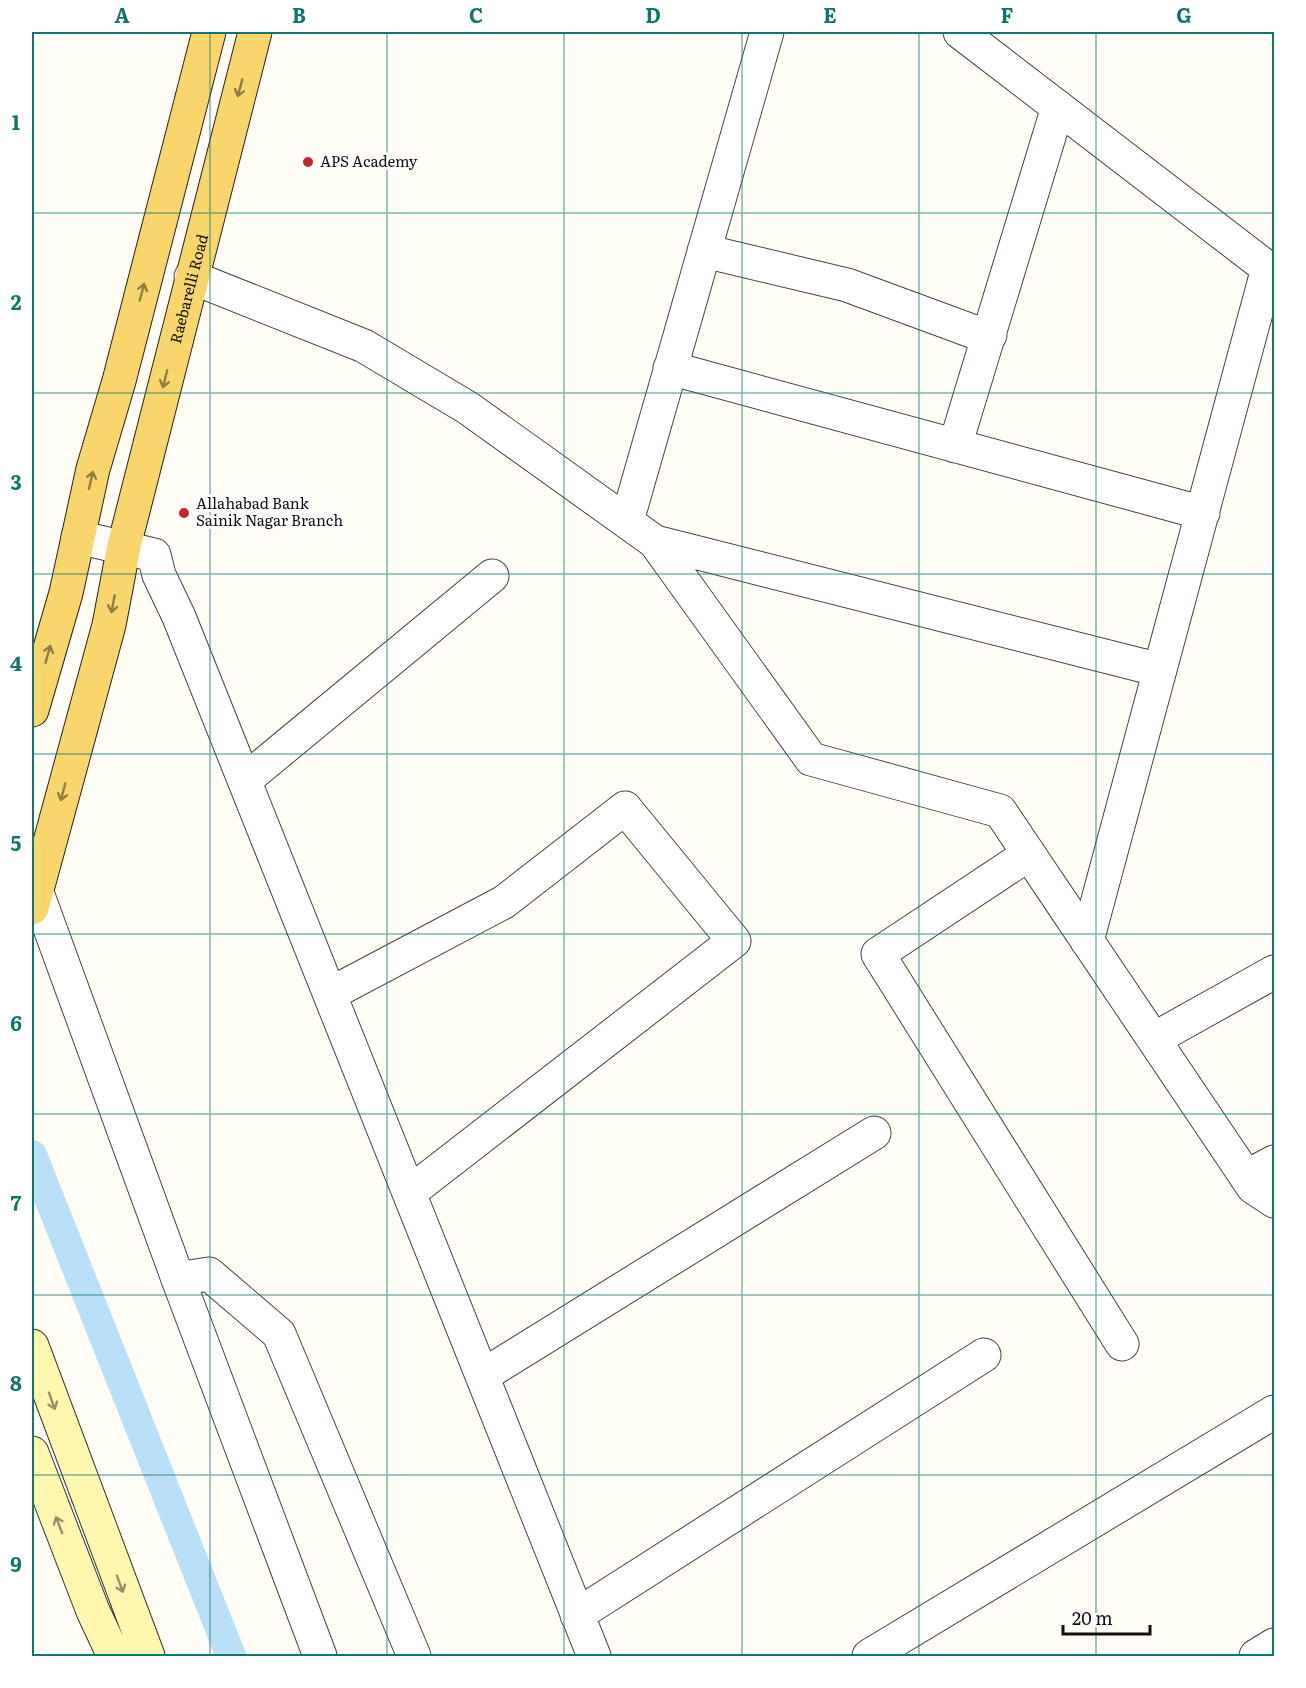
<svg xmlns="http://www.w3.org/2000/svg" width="1306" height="1688" font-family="Literata,serif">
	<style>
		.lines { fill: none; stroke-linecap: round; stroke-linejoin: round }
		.canal { stroke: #b9e0f7; stroke-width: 30 }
		.minor-casing { stroke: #444; stroke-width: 35 }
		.tertiary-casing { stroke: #444; stroke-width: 35 }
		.secondary-casing { stroke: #333; stroke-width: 35 }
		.primary-casing { stroke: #222; stroke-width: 35 }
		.minor { stroke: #fff; stroke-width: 33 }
		.tertiary { stroke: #fff; stroke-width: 33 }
		.secondary { stroke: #fff6b0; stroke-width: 33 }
		.primary { stroke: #f9d66b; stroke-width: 33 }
		.oneway { stroke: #917d42 }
		.oneway2 { stroke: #948f68 }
		.grid { fill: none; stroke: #0f766e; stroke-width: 1.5; stroke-opacity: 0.55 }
		.poi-dot { fill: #c4262e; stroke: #fff; stroke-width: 2 }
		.labels { text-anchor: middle; stroke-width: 6; stroke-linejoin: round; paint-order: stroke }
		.poi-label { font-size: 15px; fill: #111; stroke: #fff; text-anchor: start }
		.street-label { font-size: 15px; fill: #111; stroke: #fff }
		.neatline { fill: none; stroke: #0f766e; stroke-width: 2 }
		.grid-label { font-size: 20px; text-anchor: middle; font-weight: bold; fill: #0f766e }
	</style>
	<rect width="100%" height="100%" fill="#fffdf5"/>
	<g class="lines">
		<path class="canal" d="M32,1155L231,1656"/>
		<g class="minor-casing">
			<path id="minor" d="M960,32L1274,273
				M704,251L847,285L988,337L990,335
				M191,277L364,346L468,408L655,542L811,759L1000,811L1253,1187L1274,1201
				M670,368L1203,513
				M955,446L1058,107
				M627,521L767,32
				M78,537L154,555L159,575L179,617L594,1656
				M655,542L1160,670
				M245,780L492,576
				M1029,854L878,954L1122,1344
				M1087,941L1268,268
				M330,994L504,902L625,808L734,941L409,1193
				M1154,1039L1274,972
				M1246,1177L1274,1162
				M178,1279L209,1274L279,1334L414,1656
				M482,1376L874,1133
				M577,1615L984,1355
				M869,1656L1274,1412
				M1256,1656L1274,1645"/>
		</g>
		<g class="tertiary-casing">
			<path id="tertiary" d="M36,890L178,1279L320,1656"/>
		</g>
		<g class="secondary-casing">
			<path id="secondary" d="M32,1346L148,1656
				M32,1453L93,1611L114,1656"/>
		</g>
		<g class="primary-casing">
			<g id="primary">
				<path d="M32,710L66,593L93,469L119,381L209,32"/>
				<path id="s1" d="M32,908L109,625L124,546L255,32"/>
			</g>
		</g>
		<use href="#minor" class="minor"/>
		<use href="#tertiary" class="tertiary"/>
		<use href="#secondary" class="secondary"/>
		<use href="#primary" class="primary"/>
	</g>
	<defs><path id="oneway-shaft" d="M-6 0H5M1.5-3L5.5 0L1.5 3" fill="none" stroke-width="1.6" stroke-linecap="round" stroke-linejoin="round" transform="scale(1.5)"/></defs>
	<g class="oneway">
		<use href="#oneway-shaft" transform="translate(240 88) rotate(105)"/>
		<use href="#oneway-shaft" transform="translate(142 292) rotate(-75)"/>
		<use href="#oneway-shaft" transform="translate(165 379) rotate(104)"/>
		<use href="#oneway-shaft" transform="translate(91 480) rotate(-77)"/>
		<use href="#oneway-shaft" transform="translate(113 604) rotate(101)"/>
		<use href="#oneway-shaft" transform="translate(48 654) rotate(-74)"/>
		<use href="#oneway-shaft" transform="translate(63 792) rotate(105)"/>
	</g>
	<g class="oneway2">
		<use href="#oneway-shaft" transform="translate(52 1401) rotate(70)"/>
		<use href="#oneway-shaft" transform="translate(59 1525) rotate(-111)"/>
		<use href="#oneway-shaft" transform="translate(120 1584) rotate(70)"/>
	</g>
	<path class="grid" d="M210,32V1656M387,32V1656M564,32V1656M742,32V1656M919,32V1656M1096,32V1656M32,213H1274M32,393H1274M32,574H1274M32,754H1274M32,934H1274M32,1114H1274M32,1295H1274M32,1475H1274"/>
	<g class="poi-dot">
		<circle cx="308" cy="162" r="6"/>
		<circle cx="184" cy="513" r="6"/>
	</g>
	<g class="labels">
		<g class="poi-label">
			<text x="320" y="167">APS Academy</text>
			<text x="196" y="509">Allahabad Bank<tspan x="196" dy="17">Sainik Nagar Branch</tspan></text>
		</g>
		<g class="street-label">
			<text dy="5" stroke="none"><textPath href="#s1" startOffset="639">Raebarelli Road</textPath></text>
		</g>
	</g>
	<rect width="1306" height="1688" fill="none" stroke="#ffffff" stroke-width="66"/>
	<path d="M1063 1625v9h87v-9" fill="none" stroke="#111111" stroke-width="3"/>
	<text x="1072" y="1625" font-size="18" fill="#111111" stroke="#ffffff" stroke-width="4.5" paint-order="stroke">20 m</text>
	<rect x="33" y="33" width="1240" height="1622" class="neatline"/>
	<g class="grid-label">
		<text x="122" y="23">A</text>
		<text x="299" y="23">B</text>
		<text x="476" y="23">C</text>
		<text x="653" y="23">D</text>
		<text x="830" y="23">E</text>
		<text x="1007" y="23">F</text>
		<text x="1184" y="23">G</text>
		<text x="16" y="130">1</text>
		<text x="16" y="310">2</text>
		<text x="16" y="490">3</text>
		<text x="16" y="671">4</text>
		<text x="16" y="851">5</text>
		<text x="16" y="1031">6</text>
		<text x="16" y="1211">7</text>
		<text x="16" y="1391">8</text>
		<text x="16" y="1572">9</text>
	</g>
</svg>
